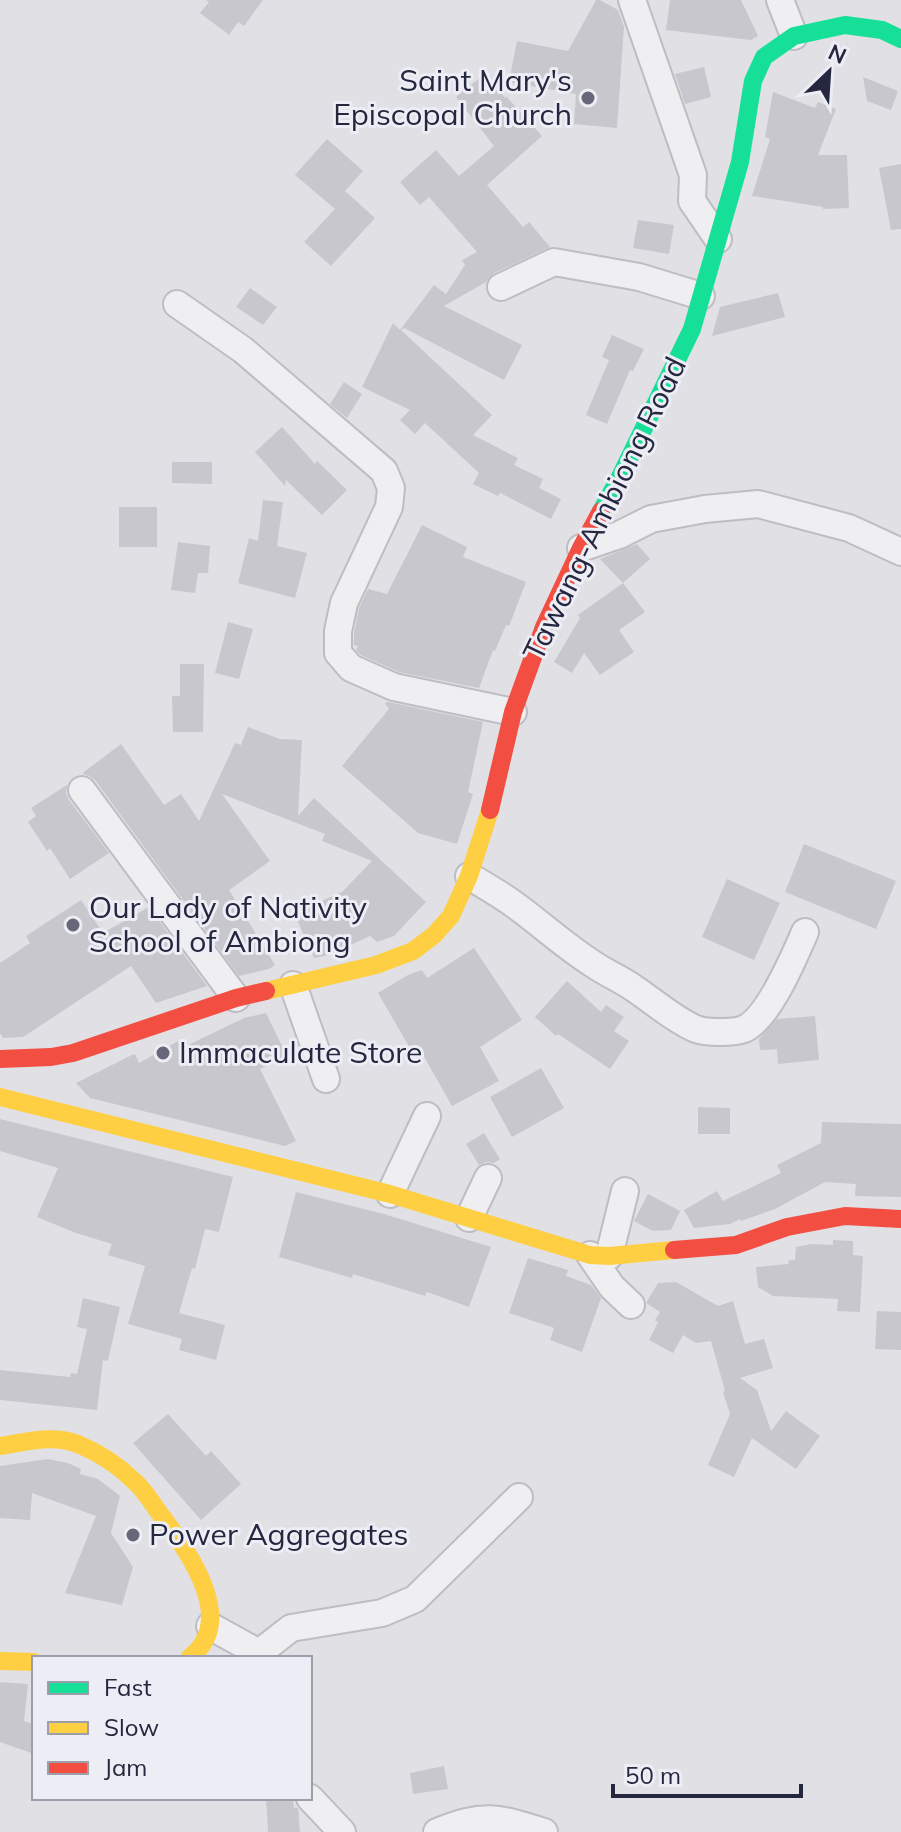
<svg xmlns="http://www.w3.org/2000/svg" width="901" height="1832" font-family="Mulish,sans-serif">
	<style>
		.building { fill: #c7c7cd }
		.lines { fill: none; stroke-linecap: round; stroke-linejoin: round }
		.street-casing { stroke: #bdbdc3; stroke-width: 30 }
		.street { stroke: #efeff2; stroke-width: 26 }
		.fast { stroke: #16e098; stroke-width: 18 }
		.slow { stroke: #ffcf43; stroke-width: 18 }
		.jam { stroke: #f24e42; stroke-width: 18 }
		.poi-dot { fill: #666879; stroke: #ecedf5; stroke-width: 3 }
		.labels { text-anchor: middle; stroke-width: 6; stroke-linejoin: round; paint-order: stroke }
		.poi-label { font-size: 30px; fill: #25273f; stroke: #ecedf5; text-anchor: start }
		.street-label { font-size: 30px; fill: #25273f; stroke: #ecedf5 }
	</style>
	<rect width="100%" height="100%" fill="#e0e0e5"/>
	<path class="building" d="M206,0H263L244,26L238,22L229,35L200,13L209,2Z
		M596,0H600L618,10L624,27L617,128L574,124L576,94L509,82L517,41L568,51Z
		M670,0H741L758,36L751,40L666,30Z
		M704,67L711,97L685,104L675,74Z
		M486,73L505,98L506,96L542,136L487,185L523,227L529,222L550,247L494,273L486,282L444,306L522,345L504,380L404,328L401,330L492,415L473,435L518,458L514,465L543,479L539,488L561,499L551,519L500,493L498,496L473,484L479,473L425,423L415,434L400,420L410,410L362,387L393,323L400,330L434,285L446,294L465,265L462,260L477,252L429,197L420,205L400,182L436,150L459,176L494,146L456,97Z
		M863,77L898,91L891,110L867,101Z
		M773,92L815,108L818,102L836,109L818,155H847L849,208L823,209V207L752,196L770,139L765,137Z
		M327,139L363,171L345,191L375,218L331,266L304,242L335,209L295,175Z
		M901,164V229L891,230L879,168Z
		M638,220L674,225L669,254L633,248Z
		M250,288L277,307L263,325L236,307Z
		M778,293L785,317L712,336L720,307Z
		M612,335L644,349L633,371L630,370L607,424L586,415L609,360L602,357Z
		M344,382L362,394L347,418L330,404Z
		M282,427L315,464L317,461L347,490L322,515L286,480L285,486L255,452Z
		M172,462H212V484L172,483Z
		M263,500L283,502L277,546L307,553L295,598L238,583L249,538L258,541Z
		M119,507H157V547H119Z
		M422,525L467,547L463,557L526,582L509,626L506,625L495,651L493,650L479,688L399,672L361,655L356,650L358,646L354,645V633L359,608L368,589L387,594Z
		M178,542L210,546L208,573H198L195,593L171,590Z
		M637,544L650,559L623,583L600,559Z
		M623,583L645,612L619,630L634,652L600,675L584,653L572,673L554,662L580,618L578,615Z
		M228,622L253,629L239,679L215,673Z
		M180,664H204L203,732H173L172,696H180Z
		M388,702L483,722L468,792L473,794L457,844L418,833L342,766L389,709L385,703Z
		M248,727L280,739L302,740L298,816L314,798L426,902L394,936L377,942L370,936L329,955L314,958L294,913L342,892L372,861L322,841L325,834L222,794L270,861L229,890L275,965L269,969L239,976L95,780L89,776L83,774L84,772L121,744L164,805L181,794L199,821L235,743L241,745Z
		M67,785L66,793L69,800L109,853L70,879L50,848L47,851L28,822L36,816L31,808Z
		M804,844L896,881L876,929L785,892Z
		M727,879L780,903L754,960L702,937Z
		M81,900L103,933L149,907L207,986L156,1003L131,966L23,1037L3,1038L0,1033V963L30,943L26,936Z
		M474,948L522,1020L480,1047L499,1081L452,1106L418,1046L411,1050L378,993L408,975L422,970L427,978Z
		M567,981L601,1012L606,1005L624,1017L614,1031L629,1041L610,1069L558,1034L556,1036L535,1017Z
		M266,1013L287,1056L260,1069L296,1141L285,1146L90,1098L76,1083L132,1055L135,1054L139,1063L178,1041L182,1048L244,1018Z
		M815,1016L819,1060L778,1064L777,1049L760,1050L759,1039L777,1019Z
		M541,1068L564,1108L512,1137L490,1097Z
		M698,1107L730,1108V1134H698Z
		M0,1119L233,1177L219,1232L205,1229L195,1269L192,1268L179,1313L225,1325L216,1360L179,1350L182,1339L128,1324L145,1266L108,1255L112,1244L76,1233L37,1217L58,1168L0,1151Z
		M822,1122L901,1124V1197L855,1196L856,1184L825,1182L775,1209L741,1221L740,1219L730,1224L694,1228L684,1210L717,1191L723,1201L781,1173L777,1165L821,1143Z
		M484,1133L500,1159L494,1163L486,1162L479,1165L466,1144Z
		M296,1192L384,1214L491,1247L469,1307L427,1292L425,1296L353,1274L352,1278L279,1257Z
		M648,1194L680,1211L671,1230L653,1231L634,1221Z
		M833,1240L853,1241V1255L863,1256L860,1312L837,1311L838,1299L773,1296L758,1287L756,1267L788,1264L789,1260H795L796,1247L811,1244L833,1245Z
		M528,1258L568,1270L566,1276L591,1285L601,1298L582,1352L550,1340L554,1328L509,1313Z
		M676,1282L718,1306L733,1301L745,1344L764,1339L773,1368L740,1378L757,1390L771,1431L786,1411L820,1436L796,1469L752,1438L734,1477L708,1465L730,1414L723,1392L725,1391L711,1341L696,1343L683,1335L673,1353L649,1340L658,1322L655,1320L660,1312L646,1303L658,1283Z
		M83,1298L120,1307L108,1361L103,1360L97,1410L0,1400V1370L70,1377L71,1373L77,1374L87,1329L77,1327Z
		M877,1311L901,1312V1350L875,1349Z
		M168,1414L206,1456L211,1451L241,1484L201,1520L133,1443Z
		M48,1459L68,1463L81,1469L80,1474L98,1479L120,1496L111,1533L133,1567L122,1605L65,1593L96,1516L32,1493L30,1520L0,1518V1466Z
		M0,1682L28,1684L24,1721L34,1724V1754L0,1742Z
		M444,1766L448,1789L413,1794L410,1773Z
		M266,1798H293L294,1808H298L300,1832H268Z"/>
	<g class="lines">
		<g class="street-casing">
			<path id="street" d="M632,0L693,175L692,201L718,239
				M780,0L794,36
				M501,287L554,262L639,277L701,296
				M177,304L243,350L384,471L391,488L389,507L344,603L338,631V653L351,668L394,687L513,712
				M581,548L619,535L651,519L705,509L758,504L849,528L901,552
				M82,790L236,998
				M469,876C484,885 500,894 515,905C541,924 565,946 593,964C606,973 621,979 635,989C653,1001 676,1021 696,1029C706,1033 734,1033 744,1029C769,1018 794,957 805,932
				M293,985L326,1079
				M390,1194L427,1116
				M469,1218L488,1178
				M590,1255L612,1287L631,1305
				M609,1256L625,1191
				M210,1626L259,1653L264,1658
				M259,1653L291,1628L382,1613L415,1599L519,1497
				M310,1798L342,1832
				M437,1832C484,1813 497,1817 544,1832"/>
		</g>
		<use href="#street" class="street"/>
		<path class="fast" d="M601,511L621,475L692,329L740,162L753,81L764,57L794,36L845,25L882,30L901,39"/>
		<path class="slow" d="M266,991L376,965L413,951L434,935L451,916L469,876L490,810
			M0,1097L390,1194L590,1255L609,1256L674,1250
			M0,1446C26,1442 52,1434 78,1444C99,1453 118,1465 134,1481C146,1491 154,1507 164,1519C190,1555 238,1622 189,1658
			M0,1661L34,1662"/>
		<path class="jam" d="M490,810L513,712L544,627L581,548L601,511
			M0,1059L51,1057L73,1053L236,998L266,991
			M674,1250L736,1245L787,1227L845,1216L901,1219"/>
	</g>
	<g class="poi-dot">
		<circle cx="588" cy="98" r="8"/>
		<circle cx="73" cy="925" r="8"/>
		<circle cx="163" cy="1053" r="8"/>
		<circle cx="133" cy="1535" r="8"/>
	</g>
	<g class="labels">
		<g class="poi-label">
			<text x="572" y="91" text-anchor="end">Saint Mary's<tspan x="572" dy="34">Episcopal Church</tspan></text>
			<text x="89" y="918">Our Lady of Nativity<tspan x="89" dy="34">School of Ambiong</tspan></text>
			<text x="179" y="1063">Immaculate Store</text>
			<text x="149" y="1545">Power Aggregates</text>
		</g>
		<g class="street-label">
			<text transform="translate(605 509) rotate(-64)" y="10">Tawang-Ambiong Road</text>
		</g>
	</g>
	<rect x="32" y="1656" width="280" height="144" fill="#ecedf5" stroke="#9c9eac" stroke-width="2"/>
	<rect x="48" y="1682" width="40" height="12" fill="#16e098" stroke="#9c9eac" stroke-width="2"/>
	<text x="104" y="1696" font-size="24" fill="#25273f">Fast</text>
	<rect x="48" y="1722" width="40" height="12" fill="#ffcf43" stroke="#9c9eac" stroke-width="2"/>
	<text x="104" y="1736" font-size="24" fill="#25273f">Slow</text>
	<rect x="48" y="1762" width="40" height="12" fill="#f24e42" stroke="#9c9eac" stroke-width="2"/>
	<text x="104" y="1776" font-size="24" fill="#25273f">Jam</text>
	<g transform="translate(829 72) rotate(25)" stroke="#ecedf5" stroke-width="6" paint-order="stroke">
	<path d="M0-6L14 30L0 20L-14 30Z" fill="#25273f"/>
	<text y="-12" font-size="22" font-weight="bold" text-anchor="middle" fill="#25273f">N</text>
	</g>
	<path d="M613 1784v12h188v-12" fill="none" stroke="#25273f" stroke-width="4"/>
	<text x="625" y="1784" font-size="24" fill="#25273f" stroke="#ecedf5" stroke-width="6" paint-order="stroke">50 m</text>
</svg>
